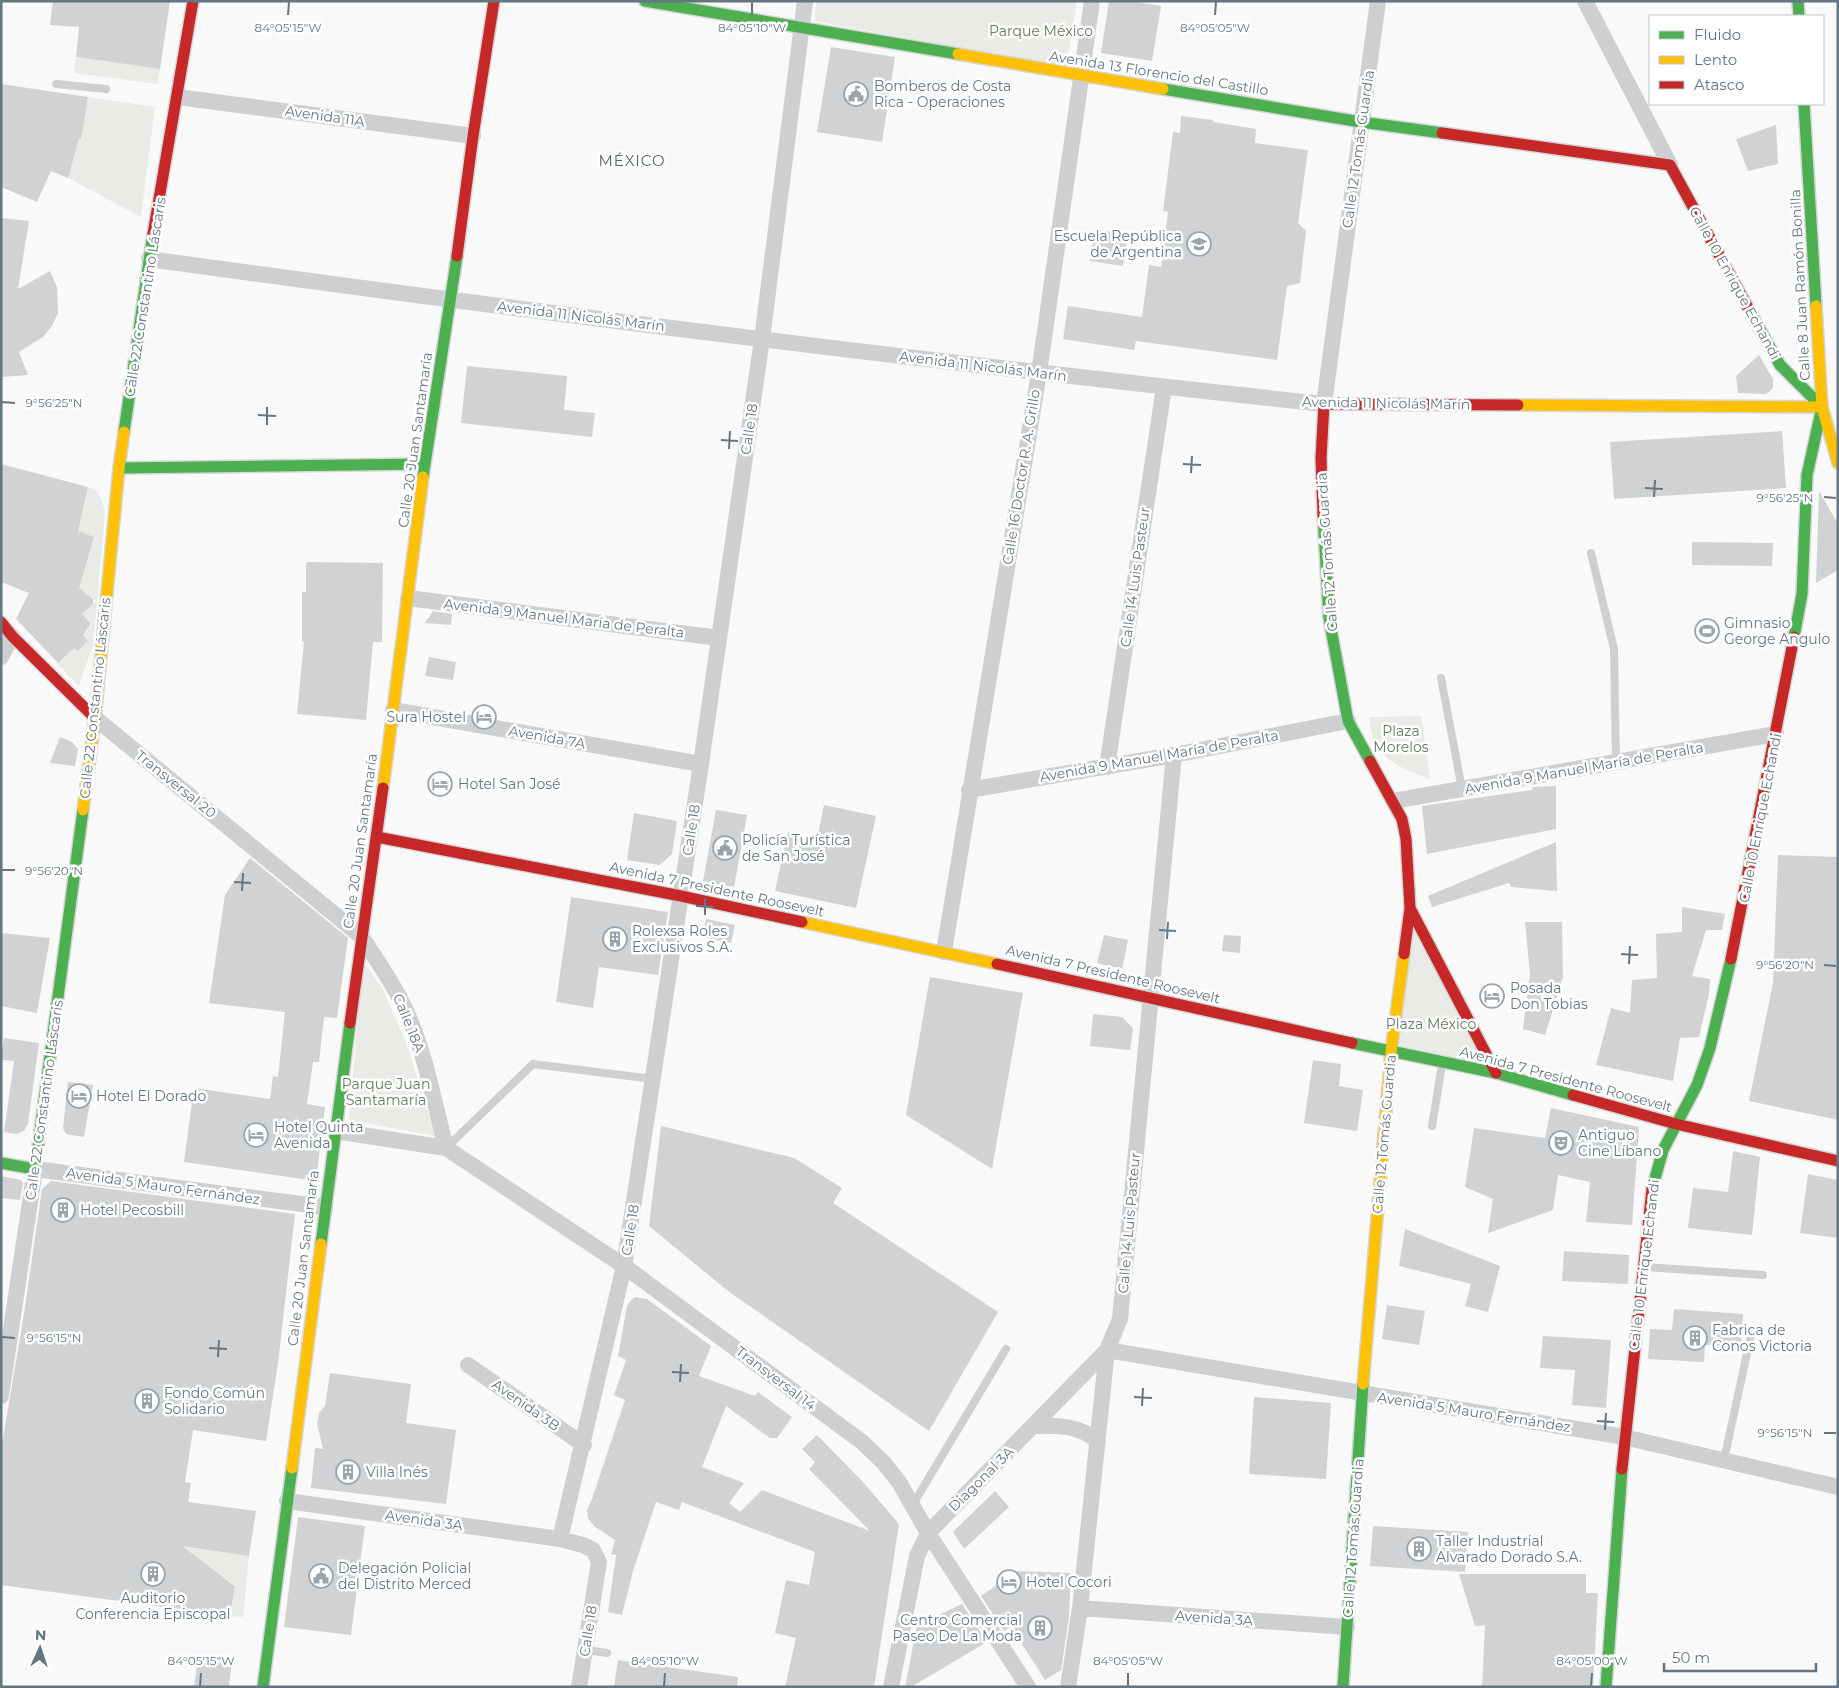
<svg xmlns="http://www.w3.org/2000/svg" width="1839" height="1688" font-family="Montserrat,sans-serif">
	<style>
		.green { fill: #e8ebe6 }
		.building { fill: #d0d2d3 }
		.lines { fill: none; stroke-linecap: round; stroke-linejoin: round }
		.fast-casing { stroke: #d5d6d7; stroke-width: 14 }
		.slow-casing { stroke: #d5d6d7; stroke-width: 14 }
		.jam-casing { stroke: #d5d6d7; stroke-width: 14 }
		.lane { stroke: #cecfd0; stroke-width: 8 }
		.street { stroke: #cecfd0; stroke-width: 16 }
		.fast { stroke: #4caf50; stroke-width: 11 }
		.slow { stroke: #ffc107; stroke-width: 11 }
		.jam { stroke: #c62828; stroke-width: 11 }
		.ticks { fill: none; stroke: #657683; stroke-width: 2 }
		.labels { text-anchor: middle; stroke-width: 5; stroke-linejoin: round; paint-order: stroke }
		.park-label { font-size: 14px; fill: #687a64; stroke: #fff }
		.street-label { font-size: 14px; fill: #657683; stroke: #fff }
		.poi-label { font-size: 14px; fill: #657683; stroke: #fff; text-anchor: start }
		.neighbourhood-label { font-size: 15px; letter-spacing: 1px; fill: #57646e; stroke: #fff }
		.ticks-label { font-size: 12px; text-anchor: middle; fill: #657683; stroke: #fff; stroke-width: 5; stroke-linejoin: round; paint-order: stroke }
	</style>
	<rect width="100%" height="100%" fill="#f9f9f9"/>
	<path class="green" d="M817,1H1077L1066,67L814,21Z
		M76,57L160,69L158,84L74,73Z
		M88,97L155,107L141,217L68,178L41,131L80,139Z
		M88,487C100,490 102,501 105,512L93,645L79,686L57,663L74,648L78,651L88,642L83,635L92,625L82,614L96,601L69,581L76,537Z
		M1421,716L1430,779C1412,772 1389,765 1377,747C1372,739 1370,727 1369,717Z
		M1410,908L1496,1073L1391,1052Z
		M363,962L382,988L407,1045L435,1136L349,1120Z
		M121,1537L249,1556L243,1617L230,1616L235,1585L195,1556L153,1549Z"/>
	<path class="building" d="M53,1H170L160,69L76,57L79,27L50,25Z
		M1109,1H1132L1161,6L1152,61L1101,53Z
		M831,47L895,57L882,142L817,132Z
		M1,84L88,97L81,139L79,138L68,178L51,171L37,202L1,187Z
		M1181,116L1213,120V122L1256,129L1255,143L1308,150L1298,223L1306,231L1300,283L1287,286L1277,360L1136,341L1134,350L1063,339L1068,306L1142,317L1149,265L1161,267L1168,212L1163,211L1173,132L1180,133Z
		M1776,125L1778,164L1748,171L1736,139Z
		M1,218L29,221L18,289L50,271L57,287L58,313L52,326L43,337L19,352L28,375L1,377Z
		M1095,229L1128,235L1123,266L1090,261Z
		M1759,355L1773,379V388L1766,394L1738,393L1736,376Z
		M467,366L567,376L564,410L595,413L592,437L461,423Z
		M1782,431L1786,488L1614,499L1610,442Z
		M1,464L88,487L78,531L94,537L79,588L93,599V604L82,614L91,624L83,635L88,641L78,651L74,648L58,663L16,619L29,593L1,582Z
		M1819,491L1838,524V570L1816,583Z
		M1692,542L1773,543L1772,566L1692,565Z
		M306,562L383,563L382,642H373L366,720L297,714L304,642H302V592H306Z
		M433,611L452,614L451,625L425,623Z
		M429,657L456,662L453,680L425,676Z
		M60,737L72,742L78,749L75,766L50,763Z
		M1556,786V829L1427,854L1422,806L1532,790L1533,787Z
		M824,805L876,816L856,908L775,891L788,832L817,839Z
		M716,810L747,815L734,887L703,881Z
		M634,813L677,821L672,854L660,865L627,860Z
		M1556,842L1557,891L1511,887L1509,883L1432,907L1428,896Z
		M1778,855L1838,857V1120L1749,1101L1773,983Z
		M250,858L348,938L337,1018L324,1017L319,1062H313L307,1104L325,1107L316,1181L184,1162L194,1088L270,1099L273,1076L278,1077L285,1012L209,1003L225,895Z
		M571,897L668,912L658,975L599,967L593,1008L556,1002Z
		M1682,907L1725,914L1722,930H1706L1692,976L1710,979L1709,994L1699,1037L1680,1038L1673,1081L1596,1065L1611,1008L1630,1013L1632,980L1657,978L1656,934L1682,932Z
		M706,919L735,925L731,943L702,937Z
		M1525,922H1562L1563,977L1545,1035L1523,1029L1530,974Z
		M1,933L50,938L37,1013L1,1006Z
		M1104,935L1128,940L1122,969L1097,963Z
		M1224,935L1241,936L1240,953L1222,951Z
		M930,977L1023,993L992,1169L906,1115Z
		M1093,1014L1122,1017L1133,1028L1130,1050L1090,1046Z
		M4,1038L39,1043L28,1124L24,1131L17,1134L4,1132L14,1061L1,1060Z
		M1313,1060L1341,1064L1339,1086L1363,1090L1357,1131L1304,1123Z
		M68,1082L93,1085L84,1137L66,1134L63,1128Z
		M1551,1108L1639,1127L1632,1225L1586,1222L1590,1182L1558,1175L1553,1210L1488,1233L1493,1199L1465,1187L1474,1128L1545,1138Z
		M661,1126L794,1158L842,1188L833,1203L998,1312L929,1431L728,1291L649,1226Z
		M1733,1151L1760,1157L1752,1235L1688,1228L1693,1188L1728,1192Z
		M1808,1174L1838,1180V1238L1800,1233Z
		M1,1176L21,1180L23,1183L20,1200L1,1198Z
		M51,1181L295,1214L278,1363L266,1441L193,1430L185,1482L191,1483L188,1502L256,1511L249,1556L182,1546L235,1586L230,1616L1,1585V1450L24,1314L42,1189Z
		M1405,1229L1500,1266L1488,1312L1465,1306L1471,1284L1399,1266Z
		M1564,1251L1629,1255L1628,1284L1562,1281Z
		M635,1297L647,1299L711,1346L699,1376L755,1396L758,1392L792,1417L777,1438H770L726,1406L702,1467L744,1483L729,1503L740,1512L762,1490L870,1531L809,1469L815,1462L802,1449L817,1435L863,1482L899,1524L874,1687H785L796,1638L775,1633L786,1580L809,1585L815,1552L682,1502L679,1510L656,1502L633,1571L622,1615L608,1612L616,1555L611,1554L615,1540L594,1526L588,1518L587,1510L592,1499L625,1400L614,1395L626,1360L618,1356L627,1306L631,1300Z
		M1387,1305L1425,1311L1419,1345L1382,1339Z
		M1674,1309L1743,1314L1741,1347L1705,1345L1704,1362L1648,1359L1650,1329L1672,1330Z
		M1543,1336L1611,1340L1606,1408L1572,1405L1575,1370L1540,1368Z
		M330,1373L411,1384L406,1423L456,1430L446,1504L311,1488L315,1448L323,1449L317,1424L319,1413L325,1406Z
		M1254,1397L1331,1403L1326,1479L1249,1474Z
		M995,1491L1009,1507L964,1549L953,1532Z
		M298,1517L365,1526L351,1635L284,1627Z
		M1373,1526L1468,1532L1465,1572L1370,1566Z
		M1017,1571L1071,1573L1069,1617L1061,1670L1045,1680L1011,1627L1004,1631L981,1596Z
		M1459,1574H1586V1593H1598L1593,1687H1482L1485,1625L1475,1626Z
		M962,1604L987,1642L911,1687H905L919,1615L934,1617Z
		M198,1657L232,1661L229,1687H194Z
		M618,1660L738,1677L737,1687H614Z"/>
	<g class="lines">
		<g class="fast-casing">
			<path id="fast" d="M645,1L958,54
				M1798,1L1799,16
				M1163,89L1361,122L1442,133
				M1804,104L1816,306
				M1753,317L1780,365L1822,407
				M124,432L153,234
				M119,468L425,464
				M423,477L457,256
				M1323,514L1329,618L1348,721L1370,761
				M1794,637L1802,594L1807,475L1822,407
				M1352,1043L1496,1073L1573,1095
				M1,1163L35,1169L83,810
				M1652,1189L1663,1150L1697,1085L1710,1048L1731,959
				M321,1244L350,1023
				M263,1687L292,1468
				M1343,1687L1363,1384
				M1606,1687L1622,1469"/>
		</g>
		<g class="slow-casing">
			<path id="slow" d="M958,54L1163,89
				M1816,306L1822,407L1838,463
				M1518,405L1822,407
				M383,788L423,477
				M83,810L95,718L119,468L124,432
				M802,922L997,964
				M1363,1384L1391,1052L1404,954
				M292,1468L321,1244"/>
		</g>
		<g class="jam-casing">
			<path id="jam" d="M1442,133L1670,165L1753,317
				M153,234L193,1
				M457,256L473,136L494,1
				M1323,514L1321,458L1324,404L1518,405
				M1,622L12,636L95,718
				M1370,761L1402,819L1406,839L1410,908L1404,954
				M377,837L681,896L802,922
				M1410,908L1496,1073
				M1731,959L1794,637
				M997,964L1352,1043
				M350,1023L383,788
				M1573,1095L1676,1124L1838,1161
				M1622,1469L1652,1189"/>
		</g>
		<path class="lane" d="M56,84L106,89
			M1591,553L1614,649L1616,763
			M1441,678L1462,789
			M1432,1126L1442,1065
			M446,1148L533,1064L653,1079
			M1645,1267L1763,1275
			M1724,1460L1752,1330
			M912,1506L1006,1349
			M586,1650L607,1653"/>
		<path class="street" d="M1585,1L1670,165
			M178,97L473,136
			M149,259C540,313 931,362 1324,404L1378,1
			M408,598L719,638
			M1,657L12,636
			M393,710L701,764
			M95,718L361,936C379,963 398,991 411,1022C427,1062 435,1106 446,1148
			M1107,767L1164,387
			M969,790L1174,755L1348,721
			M1393,801L1776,734
			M944,952L1039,373L1092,1
			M335,1131L446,1148L624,1266L862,1442L883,1462L899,1482L928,1533L1028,1687
			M468,1365L584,1445
			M1,1396L35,1169L325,1207
			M1034,1426C1056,1425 1081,1425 1098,1442
			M287,1501L560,1539L583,1545L593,1550L599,1562L579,1687
			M560,1539L624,1266L701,764L762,339L805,1
			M1080,1608L1347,1627
			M891,1687L917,1556L928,1533L1107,1350L1624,1437L1838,1487
			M1068,1687L1080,1608L1107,1350L1120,1319L1174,755"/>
		<use href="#fast" class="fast"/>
		<use href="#slow" class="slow"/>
		<use href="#jam" class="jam"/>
	</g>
	<path class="ticks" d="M288,15L289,2M752,15V2M1215,15L1216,2M2,402L15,403M258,415L276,416M267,425V407M721,440L738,441M729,449L730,431M1183,464L1201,465M1191,473L1192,456M1645,488L1663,489M1654,497L1655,480M1824,497L1836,498M2,870H15M234,882L251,883M242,891L243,873M696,906L714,907M705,915V898M1159,930L1176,931M1167,939L1168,922M1621,954L1638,955M1629,964L1630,946M1824,965L1836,966M2,1337L15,1338M209,1348L227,1349M218,1357L219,1340M672,1372L689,1373M680,1382L681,1364M1134,1397L1152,1398M1142,1406L1143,1388M1597,1421L1614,1422M1605,1430L1606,1413M1824,1433H1836M200,1686L201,1673M664,1686L665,1673M1128,1686V1673M1591,1686L1592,1673"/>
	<defs>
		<g id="civic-ring" transform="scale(1.25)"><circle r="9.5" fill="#fff" stroke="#99a4ac" stroke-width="1.5"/><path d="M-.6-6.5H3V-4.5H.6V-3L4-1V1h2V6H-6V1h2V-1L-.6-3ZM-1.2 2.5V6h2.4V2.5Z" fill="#99a4ac"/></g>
		<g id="school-ring" transform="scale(1.25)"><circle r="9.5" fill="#fff" stroke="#99a4ac" stroke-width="1.5"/><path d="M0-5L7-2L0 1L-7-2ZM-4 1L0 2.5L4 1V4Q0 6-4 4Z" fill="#99a4ac"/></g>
		<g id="stadium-ring" transform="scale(1.25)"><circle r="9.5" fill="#fff" stroke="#99a4ac" stroke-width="1.5"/><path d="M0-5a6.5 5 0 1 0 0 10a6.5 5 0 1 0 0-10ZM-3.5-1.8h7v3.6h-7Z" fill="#99a4ac"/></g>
		<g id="hotel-ring" transform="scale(1.25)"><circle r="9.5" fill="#fff" stroke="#99a4ac" stroke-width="1.5"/><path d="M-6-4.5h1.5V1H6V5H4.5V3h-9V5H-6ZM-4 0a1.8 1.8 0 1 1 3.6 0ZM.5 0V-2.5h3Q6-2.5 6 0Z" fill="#99a4ac"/></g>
		<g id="building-ring" transform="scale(1.25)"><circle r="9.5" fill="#fff" stroke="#99a4ac" stroke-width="1.5"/><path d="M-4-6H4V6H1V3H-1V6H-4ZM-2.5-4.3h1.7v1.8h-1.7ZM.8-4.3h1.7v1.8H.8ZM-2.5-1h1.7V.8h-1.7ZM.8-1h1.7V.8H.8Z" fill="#99a4ac"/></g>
		<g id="theatre-ring" transform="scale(1.25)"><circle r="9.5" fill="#fff" stroke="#99a4ac" stroke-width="1.5"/><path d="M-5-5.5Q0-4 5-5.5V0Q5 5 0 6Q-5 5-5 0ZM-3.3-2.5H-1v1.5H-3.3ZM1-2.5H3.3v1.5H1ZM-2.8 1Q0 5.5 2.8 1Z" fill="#99a4ac"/></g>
	</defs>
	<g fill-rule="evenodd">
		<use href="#civic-ring" x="856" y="94"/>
		<use href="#school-ring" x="1199" y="244"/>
		<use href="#stadium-ring" x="1707" y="631"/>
		<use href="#hotel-ring" x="484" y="717"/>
		<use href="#hotel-ring" x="440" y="784"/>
		<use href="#civic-ring" x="725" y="848"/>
		<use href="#building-ring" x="615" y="939"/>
		<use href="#hotel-ring" x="1492" y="996"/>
		<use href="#hotel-ring" x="79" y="1096"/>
		<use href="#hotel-ring" x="256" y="1135"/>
		<use href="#theatre-ring" x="1561" y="1143"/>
		<use href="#building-ring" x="63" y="1210"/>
		<use href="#building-ring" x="1695" y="1338"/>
		<use href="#building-ring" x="147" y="1401"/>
		<use href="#building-ring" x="348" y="1472"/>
		<use href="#building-ring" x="1419" y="1549"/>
		<use href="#building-ring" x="153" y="1574"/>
		<use href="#civic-ring" x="321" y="1576"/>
		<use href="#hotel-ring" x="1009" y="1582"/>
		<use href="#building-ring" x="1040" y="1628"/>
	</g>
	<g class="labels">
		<g class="park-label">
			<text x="1041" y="36">Parque México</text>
			<text x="1401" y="736">Plaza<tspan x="1401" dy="16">Morelos</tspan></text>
			<text x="1431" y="1029">Plaza México</text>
			<text x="386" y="1089">Parque Juan<tspan x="386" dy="16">Santamaría</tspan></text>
		</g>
		<g class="street-label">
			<text transform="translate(1159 73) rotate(9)" y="5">Avenida 13 Florencio del Castillo</text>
			<text transform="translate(325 116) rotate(8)" y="5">Avenida 11A</text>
			<text transform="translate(1358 149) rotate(-82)" y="5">Calle 12 Tomás Guardia</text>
			<text transform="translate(1735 283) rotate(61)" y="5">Calle 10 Enrique Echandi</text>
			<text transform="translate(1800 285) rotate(-93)" y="5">Calle 8 Juan Ramón Bonilla</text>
			<text transform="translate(145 297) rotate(-81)" y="5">Calle 22 Constantino Láscaris</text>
			<text transform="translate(581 316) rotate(7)" y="5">Avenida 11 Nicolás Marín</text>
			<text transform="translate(983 366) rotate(7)" y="5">Avenida 11 Nicolás Marín</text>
			<text transform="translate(1386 403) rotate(1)" y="5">Avenida 11 Nicolás Marín</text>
			<text transform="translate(749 429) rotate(-82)" y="5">Calle 18</text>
			<text transform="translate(415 440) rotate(-82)" y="5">Calle 20 Juan Santamaría</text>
			<text transform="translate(1021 477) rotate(-81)" y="5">Calle 16 Doctor R. A. Grillo</text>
			<text transform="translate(1327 552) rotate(-94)" y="5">Calle 12 Tomás Guardia</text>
			<text transform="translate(1135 577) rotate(-82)" y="5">Calle 14 Luis Pasteur</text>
			<text transform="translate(564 618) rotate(7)" y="5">Avenida 9 Manuel María de Peralta</text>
			<text transform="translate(95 698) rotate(-84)" y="5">Calle 22 Constantino Láscaris</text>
			<text transform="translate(547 737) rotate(10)" y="5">Avenida 7A</text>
			<text transform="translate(1159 756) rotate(-10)" y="5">Avenida 9 Manuel María de Peralta</text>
			<text transform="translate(1584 768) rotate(-10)" y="5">Avenida 9 Manuel María de Peralta</text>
			<text transform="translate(176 784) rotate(39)" y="5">Transversal 20</text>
			<text transform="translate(1760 818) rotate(-79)" y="5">Calle 10 Enrique Echandi</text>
			<text transform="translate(691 830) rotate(-81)" y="5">Calle 18</text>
			<text transform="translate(360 841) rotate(-82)" y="5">Calle 20 Juan Santamaría</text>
			<text transform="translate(717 889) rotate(12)" y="5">Avenida 7 Presidente Roosevelt</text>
			<text transform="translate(1113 974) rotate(13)" y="5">Avenida 7 Presidente Roosevelt</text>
			<text transform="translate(409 1023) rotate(68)" y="5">Calle 18A</text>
			<text transform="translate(1566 1079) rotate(15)" y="5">Avenida 7 Presidente Roosevelt</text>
			<text transform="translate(44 1100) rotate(-82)" y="5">Calle 22 Constantino Láscaris</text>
			<text transform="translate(1384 1134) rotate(-85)" y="5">Calle 12 Tomás Guardia</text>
			<text transform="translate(163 1186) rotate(8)" y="5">Avenida 5 Mauro Fernández</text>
			<text transform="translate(1129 1223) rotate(-85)" y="5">Calle 14 Luis Pasteur</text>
			<text transform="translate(630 1230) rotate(-81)" y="5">Calle 18</text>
			<text transform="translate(303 1258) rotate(-83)" y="5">Calle 20 Juan Santamaría</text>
			<text transform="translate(1644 1265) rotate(-83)" y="5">Calle 10 Enrique Echandi</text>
			<text transform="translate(776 1378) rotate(37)" y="5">Transversal 14</text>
			<text transform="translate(526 1405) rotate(35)" y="5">Avenida 3B</text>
			<text transform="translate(1474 1412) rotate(9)" y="5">Avenida 5 Mauro Fernández</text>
			<text transform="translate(981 1479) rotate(-45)" y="5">Diagonal 3A</text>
			<text transform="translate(424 1520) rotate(8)" y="5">Avenida 3A</text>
			<text transform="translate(1353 1538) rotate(-86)" y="5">Calle 12 Tomás Guardia</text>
			<text transform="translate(1214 1618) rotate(4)" y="5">Avenida 3A</text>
			<text transform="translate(588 1631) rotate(-81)" y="5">Calle 18</text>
		</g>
		<g class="poi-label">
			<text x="874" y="91">Bomberos de Costa<tspan x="874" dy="16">Rica - Operaciones</tspan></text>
			<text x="1182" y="241" text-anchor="end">Escuela República<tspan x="1182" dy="16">de Argentina</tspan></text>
			<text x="1724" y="628">Gimnasio<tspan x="1724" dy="16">George Angulo</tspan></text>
			<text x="466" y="722" text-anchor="end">Sura Hostel</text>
			<text x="458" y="789">Hotel San José</text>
			<text x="742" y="845">Policía Turística<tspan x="742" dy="16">de San José</tspan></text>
			<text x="632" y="936">Rolexsa Roles<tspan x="632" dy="16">Exclusivos S.A.</tspan></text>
			<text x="1510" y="993">Posada<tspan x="1510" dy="16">Don Tobias</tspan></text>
			<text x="96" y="1101">Hotel El Dorado</text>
			<text x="274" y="1132">Hotel Quinta<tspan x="274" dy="16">Avenida</tspan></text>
			<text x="1578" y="1140">Antiguo<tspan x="1578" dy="16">Cine Líbano</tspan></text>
			<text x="80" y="1215">Hotel Pecosbill</text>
			<text x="1712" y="1335">Fabrica de<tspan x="1712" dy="16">Conos Victoria</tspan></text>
			<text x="164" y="1398">Fondo Común<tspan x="164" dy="16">Solidario</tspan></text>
			<text x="366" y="1477">Villa Inés</text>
			<text x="1436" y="1546">Taller Industrial<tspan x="1436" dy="16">Alvarado Dorado S.A.</tspan></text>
			<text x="338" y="1573">Delegación Policial<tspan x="338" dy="16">del Distrito Merced</tspan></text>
			<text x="1026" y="1587">Hotel Cocori</text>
			<text x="153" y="1603" text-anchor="middle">Auditorio<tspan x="153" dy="16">Conferencia Episcopal</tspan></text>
			<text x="1022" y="1625" text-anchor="end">Centro Comercial<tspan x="1022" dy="16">Paseo De La Moda</tspan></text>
		</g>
		<g class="neighbourhood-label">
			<text x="632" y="166">MÉXICO</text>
		</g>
	</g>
	<g class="ticks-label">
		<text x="288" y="32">84°05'15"W</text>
		<text x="752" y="32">84°05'10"W</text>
		<text x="1215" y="32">84°05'05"W</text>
		<text x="54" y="407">9°56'25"N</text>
		<text x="1785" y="502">9°56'25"N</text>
		<text x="54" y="875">9°56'20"N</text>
		<text x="1785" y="969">9°56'20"N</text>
		<text x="54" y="1342">9°56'15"N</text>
		<text x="1785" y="1437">9°56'15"N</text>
		<text x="201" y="1665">84°05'15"W</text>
		<text x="665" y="1665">84°05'10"W</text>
		<text x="1128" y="1665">84°05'05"W</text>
		<text x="1592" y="1665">84°05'00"W</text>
	</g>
	<rect width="1839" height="1688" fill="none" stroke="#657683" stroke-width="5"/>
	<rect x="1649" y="15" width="175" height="90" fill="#ffffff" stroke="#c1c8cd"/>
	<rect x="1659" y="31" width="25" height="8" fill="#4caf50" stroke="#c1c8cd"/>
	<text x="1694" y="40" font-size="15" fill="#657683">Fluido</text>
	<rect x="1659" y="56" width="25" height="8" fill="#ffc107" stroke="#c1c8cd"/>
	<text x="1694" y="65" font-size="15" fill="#657683">Lento</text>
	<rect x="1659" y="81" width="25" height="8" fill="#c62828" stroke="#c1c8cd"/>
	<text x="1694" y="90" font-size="15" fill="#657683">Atasco</text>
	<g transform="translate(40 1648) rotate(3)" stroke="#ffffff" stroke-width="4" paint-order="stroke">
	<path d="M0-4L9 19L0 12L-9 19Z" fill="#657683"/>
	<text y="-8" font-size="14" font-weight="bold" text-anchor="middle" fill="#657683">N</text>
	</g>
	<path d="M1664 1663v8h152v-8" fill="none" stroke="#657683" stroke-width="2.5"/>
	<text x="1672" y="1663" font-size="15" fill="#657683" stroke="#ffffff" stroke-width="4" paint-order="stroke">50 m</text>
</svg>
